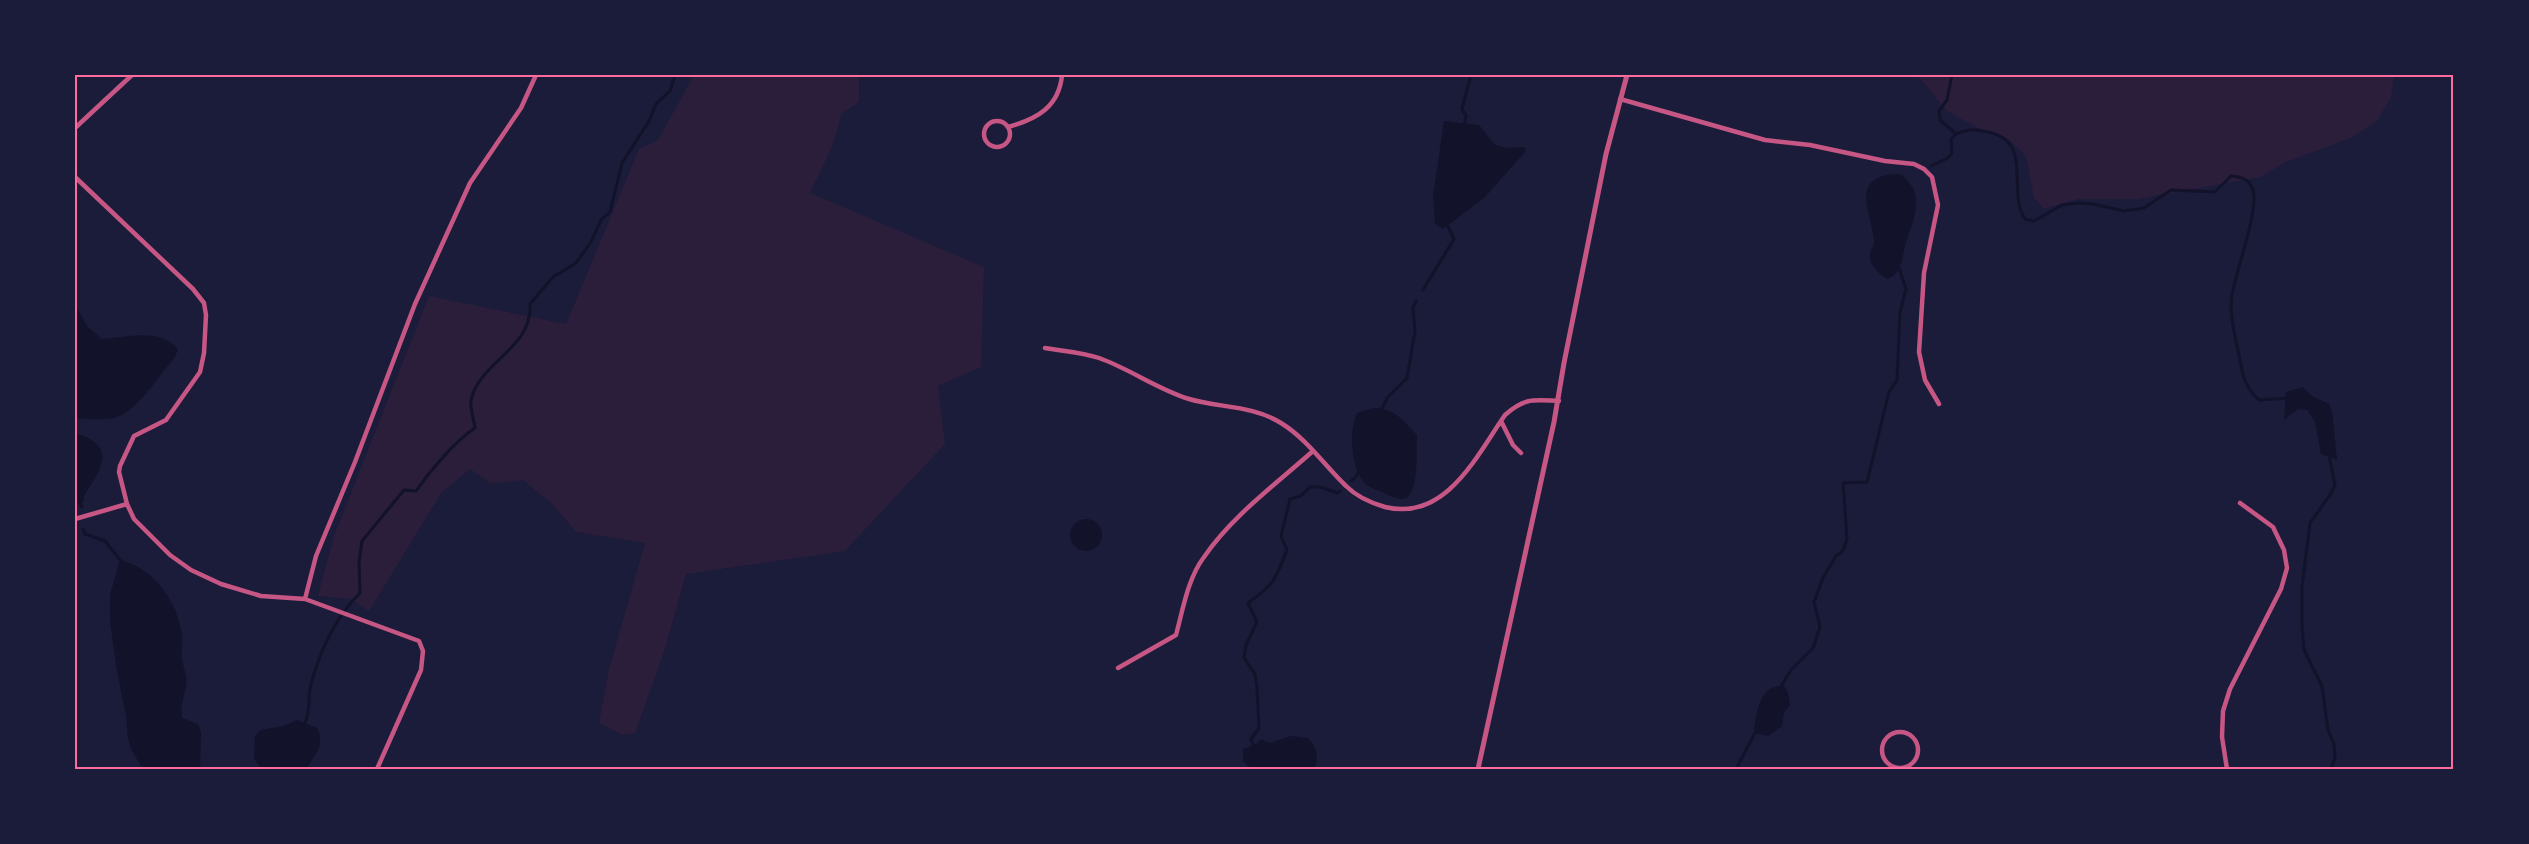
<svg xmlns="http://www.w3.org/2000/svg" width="2529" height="844" font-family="'Work Sans',sans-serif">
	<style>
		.green { fill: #2a1e3b }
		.water { fill: #12122b }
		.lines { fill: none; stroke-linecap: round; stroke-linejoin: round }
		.stream { stroke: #12122b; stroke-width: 3 }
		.minor { stroke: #c65784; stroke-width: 4.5 }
		.tertiary { stroke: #c65784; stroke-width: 5 }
		.neatline { fill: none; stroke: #ff6b9d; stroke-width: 2 }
	</style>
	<rect width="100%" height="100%" fill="#1b1b3a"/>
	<path class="green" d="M694,75H859V102L841,114C836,143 823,166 810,193L984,267L981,367L938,386L945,444L845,551L686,574L664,652L635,733L623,735L599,723L609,669L645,543L576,532L553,505L523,480L491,484L470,469L442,492L369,611L350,599L318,596L334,536L429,296L566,324L639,149L658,140Z
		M1917,75H2394L2391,97L2377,121L2351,138L2286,162L2261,177L2137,199H2078L2044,209L2034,198L2026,156L2007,138L1985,132L1947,111Z"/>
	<path class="water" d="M1444,121L1479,125L1495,145L1506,148L1524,147L1526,151L1485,197L1443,229L1435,224L1433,197Z
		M1895,174C1902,174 1903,176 1907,180C1925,199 1912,221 1906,243C1901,258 1904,271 1888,279C1880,275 1868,264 1870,254C1871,249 1875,245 1874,240C1871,211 1849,178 1895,174Z
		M75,304L87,326L102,339C127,338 158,327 178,349L175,357C160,374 138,410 117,417C105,421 88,419 75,418Z
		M2303,387L2312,396L2329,404L2332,411L2337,460L2321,454L2315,422L2307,410L2298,409L2284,420L2286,392Z
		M1374,408C1393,407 1405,422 1417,435C1416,450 1419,489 1407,498C1399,500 1392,497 1384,493C1379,491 1372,488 1367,485C1350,471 1349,430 1357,413Z
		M75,433C118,446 102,467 84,496V502L75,504Z
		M1070 535a16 16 0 1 1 32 0a16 16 0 1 1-32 0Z
		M120,560C154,568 178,602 182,635C183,643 181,651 182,659C183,668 188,676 186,686C184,698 180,705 182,718L198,724L201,733L200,769H143L131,749L128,738L126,716L116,666L110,621V595Z
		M1784,686L1788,692L1790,706L1784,712L1782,726L1768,736L1755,733L1754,730C1757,712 1759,685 1784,686Z
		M297,720L317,728C326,745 314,756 306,769H261L254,758L255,736L261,730L284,726Z
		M1291,736L1308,738C1317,747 1319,757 1314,769H1251L1243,761V749L1255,745L1261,739L1270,743Z"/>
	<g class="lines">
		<path class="stream" d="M1952,75L1947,100L1939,111L1940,120L1956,134
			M1464,127L1466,116L1462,109L1471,75
			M1956,134C1968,129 1976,129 1988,132C2035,142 2006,191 2025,219L2034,221L2062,205L2078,203L2093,204L2124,211L2144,208L2171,190L2215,192L2231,176C2241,177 2250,179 2253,190C2259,211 2236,270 2232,295C2229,313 2235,337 2239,355C2242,373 2245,388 2259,400L2289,398
			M1931,166L1948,158L1952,153L1951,139L1956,134
			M1423,290L1454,239L1447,224
			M1381,411L1387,398L1407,378L1415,331L1413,308L1416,301
			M2329,455L2335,485L2330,495L2310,523L2302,587V627L2304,650L2322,686L2328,730L2334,744L2335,758L2331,769
			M1351,481L1356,477L1360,468
			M80,503L82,507
			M83,529L85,534L105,541L121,561
			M1780,688L1791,670L1813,648L1820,627L1814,602L1823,578L1836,556L1843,551L1847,539L1843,483L1867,482L1889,392L1897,380L1900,312L1906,289L1899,268
			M304,726C312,708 307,700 311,684C320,651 336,617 360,593L359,562L362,541L404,490L416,491C430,471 455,441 475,428C474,420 470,408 471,401C478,362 533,349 530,304L553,277L576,263L591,242L601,220L610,212L622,163L649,121L656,104L670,91L675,75
			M1255,748L1251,739L1259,728L1257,687L1255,674L1244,658L1246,645L1257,622L1248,603C1275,584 1275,580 1287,550L1281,536L1290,499L1301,496L1310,487H1320L1338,493L1340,491
			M1736,769L1756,731"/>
		<path class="minor" d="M1620,99L1765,140L1810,145L1885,161L1914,164L1924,169L1932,177L1938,205L1924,273L1919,352L1925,380L1939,404
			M984 134a13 13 0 1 1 26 0a13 13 0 1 1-26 0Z
			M1008,127C1037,119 1059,107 1062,75
			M75,128L132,75
			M75,177L193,289L204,303L206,315L204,353L200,372L166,420L134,436L120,466L119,472L127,504L134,519L170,555L191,570L221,584L261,596L305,599L419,641L423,651L421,670L377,769
			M1045,348C1062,351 1082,352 1099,358C1130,369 1157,389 1189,399C1220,408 1252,405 1281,423C1307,439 1324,465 1346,486C1357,497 1371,503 1385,507C1446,522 1477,455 1505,415C1525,397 1534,400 1559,401
			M1501,421L1513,445L1521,453
			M75,519L127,504
			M305,599L316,556L355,462L415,304L470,183L521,108L536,75
			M1118,668L1176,635C1183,609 1188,578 1204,557C1232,516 1276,484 1313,451
			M1882 750a18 18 0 1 1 36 0a18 18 0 1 1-36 0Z
			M2227,769L2222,737L2223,711L2230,689L2281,589L2287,568L2284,550L2273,527L2240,503"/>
		<path class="tertiary" d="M1478,769L1554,422L1564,363L1606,154L1627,75"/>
	</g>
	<rect width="2529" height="844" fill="none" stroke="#1b1b3a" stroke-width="153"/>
	<rect x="76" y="76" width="2376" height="692" class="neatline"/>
</svg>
